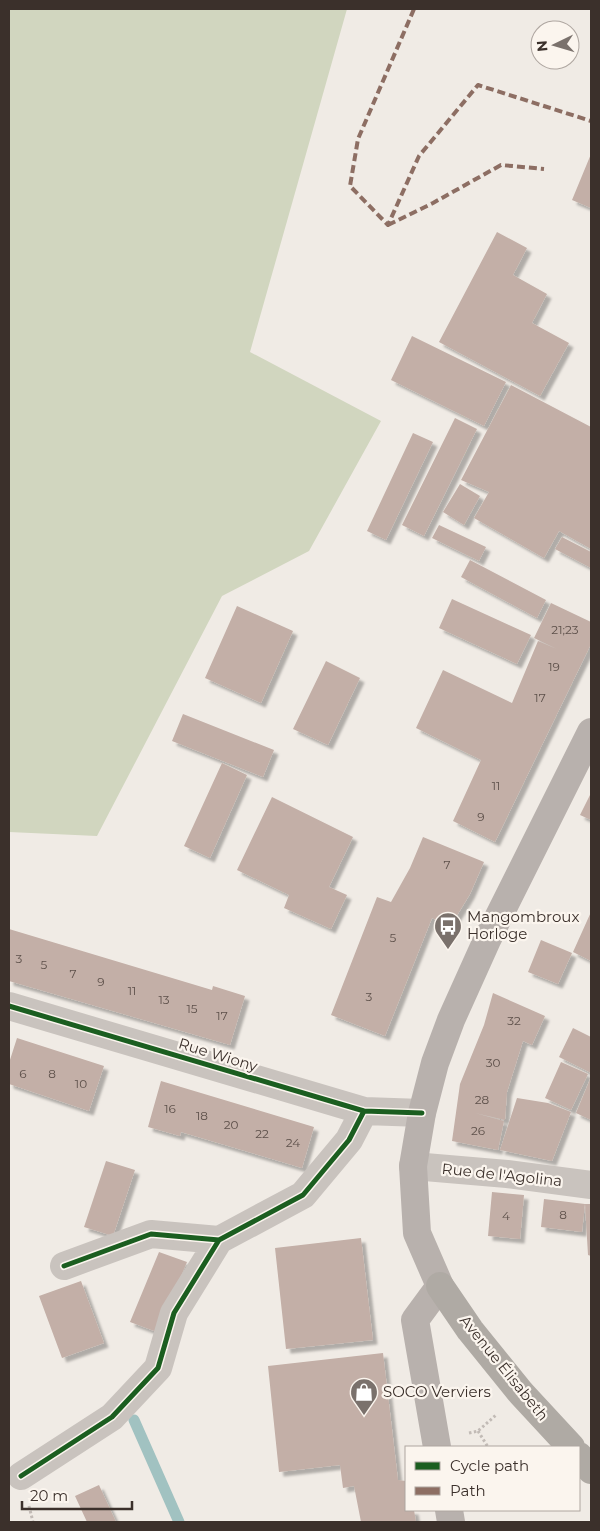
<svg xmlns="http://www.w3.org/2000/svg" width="600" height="1531" font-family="Montserrat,sans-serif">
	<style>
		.green { fill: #d1d6bf }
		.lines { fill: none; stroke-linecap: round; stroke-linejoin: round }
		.stream { stroke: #a1c2c1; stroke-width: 11 }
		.building { fill: #c3afa7; filter: url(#shadow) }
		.path { stroke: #c2bbb6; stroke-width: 3; stroke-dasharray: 2.5 2.5; stroke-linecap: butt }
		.minor { stroke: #c9c3be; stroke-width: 28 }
		.major { stroke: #b8b1ad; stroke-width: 28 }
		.highway { stroke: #afaaa4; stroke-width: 28 }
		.quiet { stroke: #8d6e63; stroke-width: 4; stroke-dasharray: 8 4; stroke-linecap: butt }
		.cycleway-casing { stroke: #fbf5ee; stroke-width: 8 }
		.cycleway { stroke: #1b5e20; stroke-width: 5 }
		.labels { text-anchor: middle; stroke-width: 4.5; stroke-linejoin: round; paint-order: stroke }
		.number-label { font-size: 12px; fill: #5d504a }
		.poi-label { font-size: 15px; fill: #3b302b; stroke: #fbf5ee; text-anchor: start }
		.street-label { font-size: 15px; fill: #3b302b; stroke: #fbf5ee }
	</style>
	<defs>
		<filter id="shadow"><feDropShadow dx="4.5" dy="4.5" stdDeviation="1" flood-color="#0004"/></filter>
	</defs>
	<rect width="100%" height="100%" fill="#f0ebe5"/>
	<path class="green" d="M9,9H347L250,352L381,421L309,551L222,596L97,836L9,832Z"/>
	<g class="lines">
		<path class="stream" d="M134,1420L179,1522"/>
	</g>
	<path class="building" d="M591,154V208L572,200Z
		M497,232L527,248L513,275L547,294L532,323L569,343L540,396L439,342Z
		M412,336L506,382L484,426L391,380Z
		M511,385L591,427V549L559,531L544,558L474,518L489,492L461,480Z
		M455,418L477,429L424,536L402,525Z
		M413,433L433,442L386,540L367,531Z
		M460,484L480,496L464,525L443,512Z
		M439,525L486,547L479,561L432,538Z
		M562,537L591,552V568L555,549Z
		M470,560L546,600L537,618L461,577Z
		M452,599L531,635L517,664L439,628Z
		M551,603L591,622V644L495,842L453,821L481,760L416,728L443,670L512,703L538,641L557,649L534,638Z
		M237,606L293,631L261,703L205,678Z
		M326,661L360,678L328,745L293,729Z
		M183,714L274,750L263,777L172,741Z
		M222,763L247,775L210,858L184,846Z
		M591,793V820L580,815Z
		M272,797L353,837L329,887L347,895L331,929L284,908L289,895L237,870Z
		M423,837L484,862L470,894L450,927L432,918L385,1036L331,1015L377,897L391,902L410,868Z
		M591,912V961L573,952Z
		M9,929L212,990L213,986L245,996L230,1045L9,981Z
		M541,940L572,953L558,984L528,972Z
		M493,993L545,1016L532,1045L523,1041L507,1092L505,1120L475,1113L504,1121L498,1150L452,1141L460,1084L484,1025Z
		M573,1028L591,1037V1073L559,1057Z
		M17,1038L104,1066L89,1111L9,1084V1063Z
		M561,1062L588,1074L571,1110L545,1098Z
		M591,1077V1120L576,1113Z
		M161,1081L314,1127L302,1168L181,1132L180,1136L148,1127Z
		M517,1098L548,1103L571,1112L552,1161L500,1150Z
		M106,1161L135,1170L113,1236L84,1227Z
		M492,1192L524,1195L520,1239L488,1236Z
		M544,1199L585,1204L582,1232L541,1227Z
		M585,1204H591V1256L588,1255Z
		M361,1238L373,1340L286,1349L275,1248Z
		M159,1252L187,1262L157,1332L130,1322Z
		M81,1281L104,1343L62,1358L39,1296Z
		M383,1353L398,1480L406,1481V1510H414L416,1522H361L354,1486L343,1488L340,1465L279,1472L268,1366Z
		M99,1485L116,1522H87L75,1496Z"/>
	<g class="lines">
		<path class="path" d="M478,1431L488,1447
			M469,1433L478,1431L496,1415
			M29,1506L33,1522"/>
		<path class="minor" d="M9,1006L364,1111L422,1113
			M413,1166L507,1174L591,1185
			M64,1266L151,1234L219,1240L303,1195L349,1140L364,1111
			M21,1476L112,1417L158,1368L174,1313L219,1240"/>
		<path class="major" d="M437,1447L415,1320L440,1286L417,1233L413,1166L422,1113L435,1063L451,1020L487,940L591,732
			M449,1510L451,1522"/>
		<path class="highway" d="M440,1286L470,1330L521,1393L571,1447
			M579,1456L591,1470"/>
		<path class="quiet" d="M414,9L358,139L350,186L388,225L419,156L478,85L591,121
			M388,225L433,203L501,165L544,169"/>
		<g class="cycleway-casing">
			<path id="cycleway" d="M9,1006L364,1111L422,1113
				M64,1266L151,1234L219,1240L303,1195L349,1140L364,1111
				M21,1476L112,1417L158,1368L174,1313L219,1240"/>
		</g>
		<use href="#cycleway" class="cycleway"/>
	</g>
	<defs>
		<g id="bus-pin" transform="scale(1.4375)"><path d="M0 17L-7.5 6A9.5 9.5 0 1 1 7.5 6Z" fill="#7a716c" stroke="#fbf5ee"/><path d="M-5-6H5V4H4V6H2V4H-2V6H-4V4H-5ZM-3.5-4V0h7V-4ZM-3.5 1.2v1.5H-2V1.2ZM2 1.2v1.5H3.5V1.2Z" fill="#fff"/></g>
		<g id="shop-pin" transform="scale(1.4375)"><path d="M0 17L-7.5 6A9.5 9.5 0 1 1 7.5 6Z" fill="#7a716c" stroke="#fbf5ee"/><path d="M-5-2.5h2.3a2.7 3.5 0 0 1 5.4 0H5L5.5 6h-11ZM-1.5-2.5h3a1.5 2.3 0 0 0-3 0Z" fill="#fff"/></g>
	</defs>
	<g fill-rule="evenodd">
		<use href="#bus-pin" x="448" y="926"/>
		<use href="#shop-pin" x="364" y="1392"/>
	</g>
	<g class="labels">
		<g class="number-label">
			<text x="565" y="634">21;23</text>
			<text x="554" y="671">19</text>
			<text x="540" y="702">17</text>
			<text x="496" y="790">11</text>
			<text x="481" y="821">9</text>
			<text x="447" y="869">7</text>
			<text x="393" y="942">5</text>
			<text x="19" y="963">3</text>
			<text x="44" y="969">5</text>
			<text x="73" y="978">7</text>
			<text x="101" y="986">9</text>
			<text x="132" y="995">11</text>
			<text x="369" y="1001">3</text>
			<text x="164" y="1004">13</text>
			<text x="192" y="1013">15</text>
			<text x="222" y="1020">17</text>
			<text x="514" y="1025">32</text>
			<text x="493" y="1067">30</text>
			<text x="23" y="1078">6</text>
			<text x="52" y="1078">8</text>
			<text x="81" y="1088">10</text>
			<text x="482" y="1104">28</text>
			<text x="170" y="1113">16</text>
			<text x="202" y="1120">18</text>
			<text x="231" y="1129">20</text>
			<text x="478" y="1135">26</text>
			<text x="262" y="1138">22</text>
			<text x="293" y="1147">24</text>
			<text x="563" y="1219">8</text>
			<text x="506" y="1220">4</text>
		</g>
		<g class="poi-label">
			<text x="467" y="922">Mangombroux<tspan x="467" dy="17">Horloge</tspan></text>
			<text x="383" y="1397">SOCO Verviers</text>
		</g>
		<g class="street-label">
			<text transform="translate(218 1055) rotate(17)" y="5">Rue Wiony</text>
			<text transform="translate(502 1175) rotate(6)" y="5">Rue de l'Agolina</text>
			<text transform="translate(504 1368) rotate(51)" y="5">Avenue Élisabeth</text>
		</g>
	</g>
	<rect width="600" height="1531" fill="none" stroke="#3b302b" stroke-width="20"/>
	<rect x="405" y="1446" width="175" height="65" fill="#fbf5ee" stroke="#aea6a0"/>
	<rect x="415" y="1462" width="25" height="8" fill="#1b5e20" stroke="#aea6a0"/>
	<text x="450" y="1471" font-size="15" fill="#3b302b">Cycle path</text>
	<rect x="415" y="1487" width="25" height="8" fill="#8d6e63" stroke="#aea6a0"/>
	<text x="450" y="1496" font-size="15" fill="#3b302b">Path</text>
	<g transform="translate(555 45) rotate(265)"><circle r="24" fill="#fbf5ee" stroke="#aea6a0"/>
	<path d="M0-4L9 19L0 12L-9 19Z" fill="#7a716c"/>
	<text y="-8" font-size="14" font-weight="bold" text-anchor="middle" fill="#3b302b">N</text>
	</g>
	<path d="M22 1501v8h110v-8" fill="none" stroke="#3b302b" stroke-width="2.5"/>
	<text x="30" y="1501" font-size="15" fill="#3b302b" stroke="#fbf5ee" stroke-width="4" paint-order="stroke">20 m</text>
</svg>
